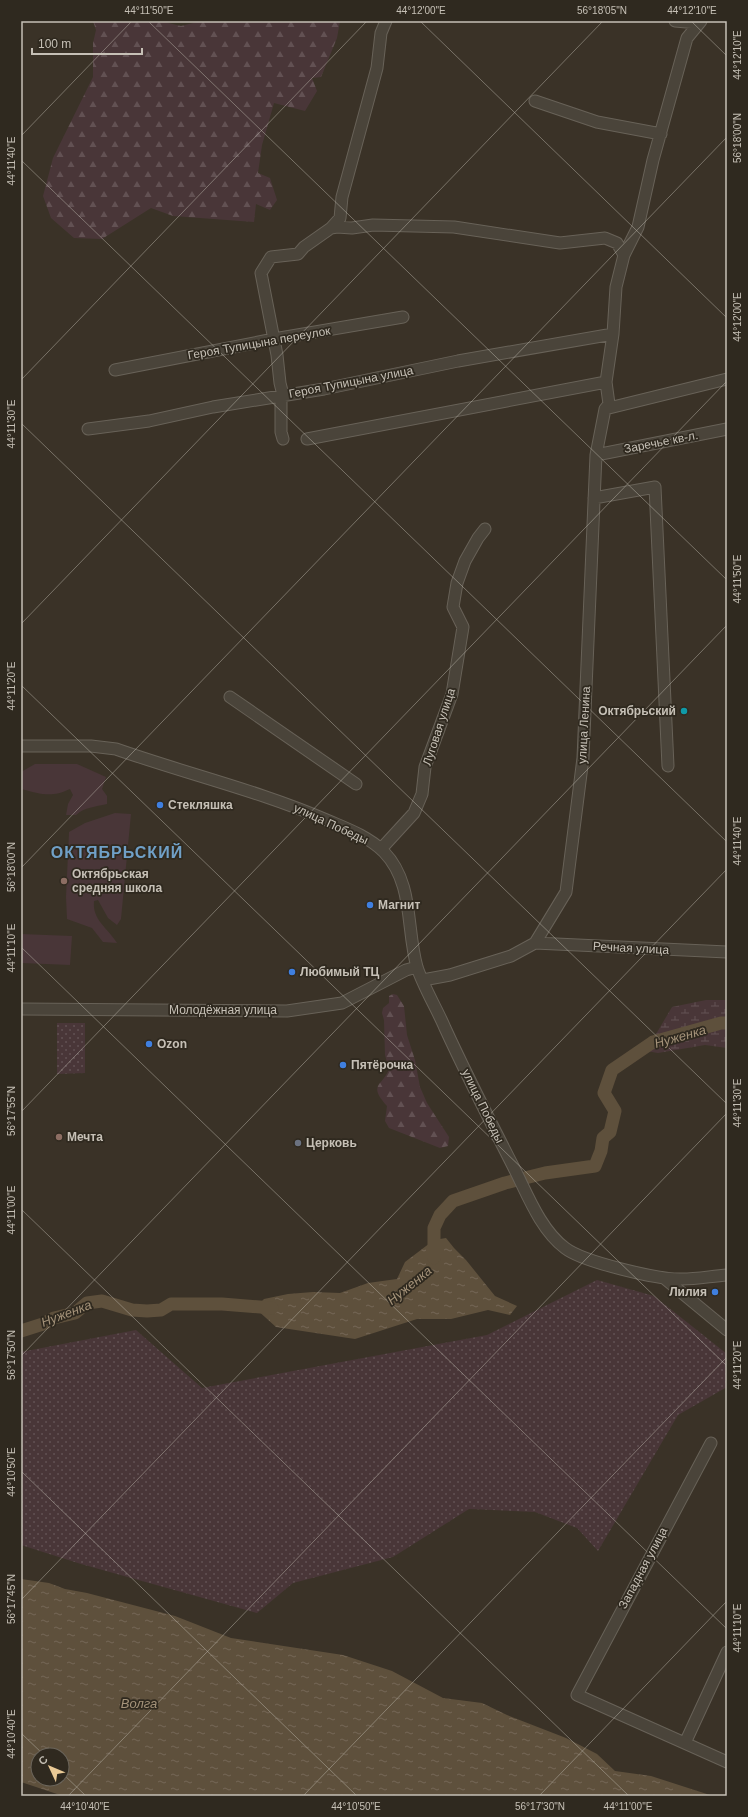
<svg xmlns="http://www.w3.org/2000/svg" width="748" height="1817" font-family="Arial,sans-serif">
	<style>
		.grass { fill: #493638 }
		.forest { fill: url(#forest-firs) }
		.wetland { fill: url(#wetland-marsh) }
		.park { fill: url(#park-dots) }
		.water { fill: url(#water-ripples); fill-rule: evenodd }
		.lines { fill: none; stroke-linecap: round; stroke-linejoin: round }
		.river { stroke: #5e503c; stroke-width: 13 }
		.minor-casing { stroke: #686258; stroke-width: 13 }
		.minor { stroke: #4a443a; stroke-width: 11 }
		.ticks { fill: none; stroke: #c6c0b6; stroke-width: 1; stroke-opacity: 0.45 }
		.culture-dot { fill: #0f9aa8; stroke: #2f291f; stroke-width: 1.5 }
		.shop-dot { fill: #3f7fe0; stroke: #2f291f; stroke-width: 1.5 }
		.education-dot { fill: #8d6e63; stroke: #2f291f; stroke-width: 1.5 }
		.worship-dot { fill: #6b7280; stroke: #2f291f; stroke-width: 1.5 }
		.labels { text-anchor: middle; stroke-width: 3.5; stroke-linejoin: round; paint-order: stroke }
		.street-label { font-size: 12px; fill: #c6c0b6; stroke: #2f291f }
		.poi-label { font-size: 12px; font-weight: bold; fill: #c6c0b6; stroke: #2f291f; text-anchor: start }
		.water-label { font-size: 13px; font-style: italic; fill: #a5937a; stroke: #2f291f }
		.district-label { font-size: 16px; font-weight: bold; letter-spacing: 1px; fill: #70a0c7; stroke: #2f291f }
		.neatline { fill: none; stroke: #c6c0b6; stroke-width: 1.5 }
		.ticks-label { font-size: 10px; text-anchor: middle; fill: #c6c0b6 }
	</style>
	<defs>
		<pattern id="forest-firs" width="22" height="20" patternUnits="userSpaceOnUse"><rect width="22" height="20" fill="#493638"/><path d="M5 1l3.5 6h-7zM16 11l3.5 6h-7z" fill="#625153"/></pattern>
		<pattern id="wetland-marsh" width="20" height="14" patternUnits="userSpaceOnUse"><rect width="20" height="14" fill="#493638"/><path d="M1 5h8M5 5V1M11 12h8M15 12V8" fill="none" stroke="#625153"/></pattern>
		<pattern id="park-dots" width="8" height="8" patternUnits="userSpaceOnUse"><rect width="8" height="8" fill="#493638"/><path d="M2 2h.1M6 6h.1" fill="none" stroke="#625153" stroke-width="1.8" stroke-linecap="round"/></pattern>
		<pattern id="water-ripples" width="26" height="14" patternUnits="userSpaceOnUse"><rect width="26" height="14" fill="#5e503c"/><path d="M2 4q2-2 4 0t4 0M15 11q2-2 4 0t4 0" fill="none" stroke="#746756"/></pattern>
	</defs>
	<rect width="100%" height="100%" fill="#3a3227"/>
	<path class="grass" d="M35,764H77L106,777L102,789L107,796V804C95,807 85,807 76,815H66L68,804L73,795L70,789C51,798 41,794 21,789V772Z
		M115,813L131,814L121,919L117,925L108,918L98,900L94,901C92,920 108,928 117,943L103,942L92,928L67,919L66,897L69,832L85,823Z
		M21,934L72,936L70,965L21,963Z"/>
	<path class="forest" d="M93,21H160L181,26L201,21H340L337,38L321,77L312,78L317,91L305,111L274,103L262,145L258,173L270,178L277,200L270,210L256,204L254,222L173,216L151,208L102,239L74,238L51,218L43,196L53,158L93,77V43L96,30Z
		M393,994L397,995L404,1006L407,1035L415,1060L420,1087L427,1103L449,1137L448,1146L440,1148L389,1128L385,1121L387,1106C367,1084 383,1086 389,1069L385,1055L384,1020L382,1013L383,1008L389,1003V996Z"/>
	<path class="wetland" d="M706,1000H727V1048L705,1045L658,1053L646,1051L672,1007Z"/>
	<path class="park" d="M57,1023H85V1073L57,1074Z
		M597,1280L654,1296L727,1354V1387L678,1415L598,1551L577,1528L535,1512L469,1509L393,1557L293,1583L257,1613L81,1564L21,1545V1352L136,1330L202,1388L487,1335Z"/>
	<path class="water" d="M446,1238L454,1248L466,1260L495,1296L517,1306L510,1315L488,1310L451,1319H417L355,1339L276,1327L255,1308L264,1299L288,1294L313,1292L340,1293L368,1283L397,1279L405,1262L434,1240Z
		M21,1579L49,1583L65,1589L87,1593L175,1616L231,1638L343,1655L392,1671L443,1698L482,1703L507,1715L566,1738L597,1754L615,1771L651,1776L713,1796H63L21,1782ZM38,1755H62V1779H38Z"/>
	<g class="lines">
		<path class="river" d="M434,1258V1228L440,1215L453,1201L505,1183L545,1173L595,1166L601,1151L603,1138L610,1132L615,1111L604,1093L612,1070L653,1042L721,1023H727
			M21,1331L43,1324L54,1318L75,1313L87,1303L102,1301L132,1310L147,1311L161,1310L171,1304H222L272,1308"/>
		<g class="minor-casing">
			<path id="minor" d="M675,21L698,23
				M535,101L597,122L661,134
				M331,228L340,218L342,197L377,68L381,33L386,21
				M115,370L274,339L403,317
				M605,409L727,379
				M88,429L149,421L213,407L324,389L458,361L613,334
				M283,439L281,432V401L283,395L280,383L277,355L261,273L271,257L298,254L304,247L331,228L337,227L352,228L373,225L454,227L560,243L605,238L617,243L624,255
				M307,439L606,382
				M596,455L727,429
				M594,498L655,487L668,766
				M230,697L356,784
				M21,746H91L116,749C187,774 260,791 329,821C348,829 369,837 384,852C414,883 406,928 417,967C423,986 437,1009 445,1028C467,1076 491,1123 515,1170C528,1196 541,1230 565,1248C583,1262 659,1280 682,1279C697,1279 712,1276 727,1275
				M381,849L414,813L422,794L425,767L452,694L463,627L453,607L457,583L465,561L478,538L485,529
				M535,943L727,952
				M423,980L450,975L511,956L535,943L566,892L583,758L596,455L605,409L609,404L606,382L613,334L616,287L624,255L638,227L653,160L687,38L701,21
				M21,1009L287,1011L342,1003L406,970L417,967
				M664,1278L727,1330
				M711,1443L577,1695L727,1762
				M685,1743L727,1652"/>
		</g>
		<use href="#minor" class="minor"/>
	</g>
	<path class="ticks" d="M148,21L727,580M420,21L727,318M691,21L727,56M21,136L132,21M21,160L727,842M21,380L367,21M21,423L727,1104M21,624L603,21M21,685L727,1366M21,868L727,137M21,947L727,1629M21,1112L727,381M21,1209L629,1796M21,1356L727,625M21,1471L357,1796M21,1600L727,869M21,1733L44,1755M62,1773L86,1796M68,1796L727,1113M303,1796L727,1357M539,1796L727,1601"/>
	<circle class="culture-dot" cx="684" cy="711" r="4"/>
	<g class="shop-dot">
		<circle cx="160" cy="805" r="4"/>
		<circle cx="370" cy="905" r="4"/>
		<circle cx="292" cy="972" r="4"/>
		<circle cx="149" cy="1044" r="4"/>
		<circle cx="343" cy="1065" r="4"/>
		<circle cx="715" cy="1292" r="4"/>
	</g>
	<g class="education-dot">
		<circle cx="64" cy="881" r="4"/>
		<circle cx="59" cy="1137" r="4"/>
	</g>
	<circle class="worship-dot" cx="298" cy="1143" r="4"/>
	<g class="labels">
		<g class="street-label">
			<text transform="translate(259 343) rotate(-10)" y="4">Героя Тупицына переулок</text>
			<text transform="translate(351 382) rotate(-11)" y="4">Героя Тупицына улица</text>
			<text transform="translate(661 442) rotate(-11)" y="4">Заречье кв-л.</text>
			<text transform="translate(584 725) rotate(-87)" y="4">улица Ленина</text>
			<text transform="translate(439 727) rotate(-72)" y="4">Луговая улица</text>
			<text transform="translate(331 824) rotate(25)" y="4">улица Победы</text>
			<text transform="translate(631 948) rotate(3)" y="4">Речная улица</text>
			<text x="223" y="1014">Молодёжная улица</text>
			<text transform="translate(483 1106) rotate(64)" y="4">улица Победы</text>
			<text transform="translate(643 1568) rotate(-62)" y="4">Западная улица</text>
		</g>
		<g class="poi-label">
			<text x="676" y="715" text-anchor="end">Октябрьский</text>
			<text x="168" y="809">Стекляшка</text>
			<text x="72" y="878">Октябрьская<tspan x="72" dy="14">средняя школа</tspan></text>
			<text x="378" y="909">Магнит</text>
			<text x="300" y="976">Любимый ТЦ</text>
			<text x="157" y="1048">Ozon</text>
			<text x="351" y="1069">Пятёрочка</text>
			<text x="67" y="1141">Мечта</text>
			<text x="306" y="1147">Церковь</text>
			<text x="707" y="1296" text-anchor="end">Лилия</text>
		</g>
		<g class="water-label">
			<text transform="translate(680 1036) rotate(-16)" y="5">Нуженка</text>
			<text transform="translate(409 1285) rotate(-39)" y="5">Нуженка</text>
			<text transform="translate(66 1313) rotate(-21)" y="5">Нуженка</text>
			<text x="139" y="1708">Волга</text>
		</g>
		<g class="district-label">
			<text x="117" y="858">ОКТЯБРЬСКИЙ</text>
		</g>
	</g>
	<rect width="748" height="1817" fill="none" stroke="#2f291f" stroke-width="44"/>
	<g transform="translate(50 1767) rotate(314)"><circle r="19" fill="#2f291f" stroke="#6b655b"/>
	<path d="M0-3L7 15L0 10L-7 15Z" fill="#eaca96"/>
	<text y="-6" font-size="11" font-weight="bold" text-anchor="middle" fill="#c6c0b6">С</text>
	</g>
	<path d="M32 48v6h110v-6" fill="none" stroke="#c6c0b6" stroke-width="2"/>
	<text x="38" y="48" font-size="12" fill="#c6c0b6" stroke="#2f291f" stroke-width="3" paint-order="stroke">100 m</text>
	<rect x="22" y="22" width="704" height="1773" class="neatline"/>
	<g class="ticks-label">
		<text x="149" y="14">44°11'50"E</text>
		<text x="421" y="14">44°12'00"E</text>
		<text x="602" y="14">56°18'05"N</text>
		<text x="692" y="14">44°12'10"E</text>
		<text transform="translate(737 55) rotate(-90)" y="4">44°12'10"E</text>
		<text transform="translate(737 138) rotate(-90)" y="4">56°18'00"N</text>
		<text transform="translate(11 161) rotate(-90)" y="4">44°11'40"E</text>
		<text transform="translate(737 317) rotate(-90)" y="4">44°12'00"E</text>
		<text transform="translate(11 424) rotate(-90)" y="4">44°11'30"E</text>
		<text transform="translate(737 579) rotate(-90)" y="4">44°11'50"E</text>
		<text transform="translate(11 686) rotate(-90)" y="4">44°11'20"E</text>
		<text transform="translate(737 841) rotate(-90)" y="4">44°11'40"E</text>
		<text transform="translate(11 867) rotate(-90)" y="4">56°18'00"N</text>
		<text transform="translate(11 948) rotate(-90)" y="4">44°11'10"E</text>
		<text transform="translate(737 1103) rotate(-90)" y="4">44°11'30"E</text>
		<text transform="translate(11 1111) rotate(-90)" y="4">56°17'55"N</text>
		<text transform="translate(11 1210) rotate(-90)" y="4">44°11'00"E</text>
		<text transform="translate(11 1355) rotate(-90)" y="4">56°17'50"N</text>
		<text transform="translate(737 1365) rotate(-90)" y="4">44°11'20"E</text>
		<text transform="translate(11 1472) rotate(-90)" y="4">44°10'50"E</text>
		<text transform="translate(11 1599) rotate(-90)" y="4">56°17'45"N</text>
		<text transform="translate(737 1628) rotate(-90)" y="4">44°11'10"E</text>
		<text transform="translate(11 1734) rotate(-90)" y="4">44°10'40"E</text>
		<text x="85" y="1810">44°10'40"E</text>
		<text x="356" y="1810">44°10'50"E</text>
		<text x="540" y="1810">56°17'30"N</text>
		<text x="628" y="1810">44°11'00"E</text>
	</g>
</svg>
